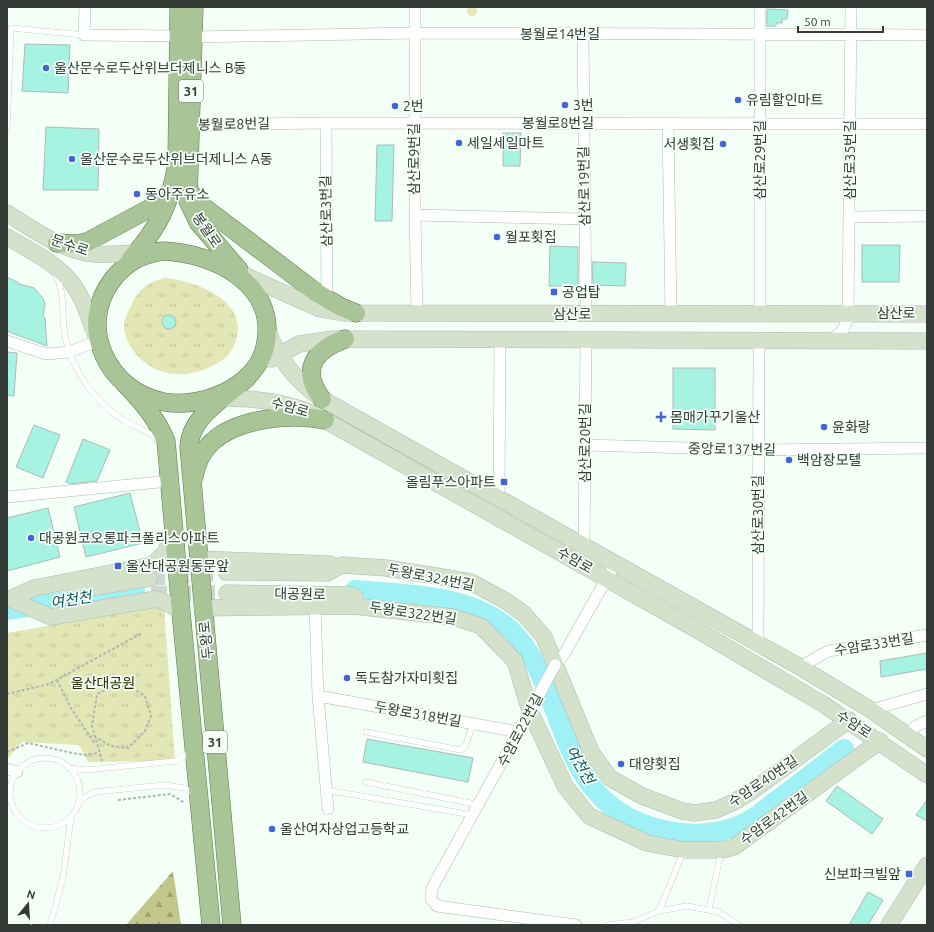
<svg xmlns="http://www.w3.org/2000/svg" width="934" height="932" font-family="Ubuntu,'Noto Sans KR',sans-serif">
	<style>
		.grass { fill: url(#grass-tufts) }
		.forest { fill: url(#forest-firs) }
		.pitch { fill: #e3e7b5 }
		.lines { fill: none; stroke-linecap: round; stroke-linejoin: round }
		.river { stroke: #9ff1f6; stroke-width: 20 }
		.building { fill: #a6f3e2; stroke: #abbcb8 }
		.secondary-tunnel { stroke: #ced8d0; stroke-width: 16; stroke-dasharray: 16 8; stroke-linecap: butt }
		.lane-casing { stroke: #aebbb2; stroke-width: 6 }
		.street-casing { stroke: #aebbb2; stroke-width: 12 }
		.secondary-casing { stroke: #aebbb2; stroke-width: 17 }
		.primary-casing { stroke: #5a7a48; stroke-width: 19 }
		.path { stroke: #aeb7b0; stroke-width: 2; stroke-dasharray: 3 2; stroke-linecap: butt }
		.lane { stroke: #fff; stroke-width: 5.5 }
		.street { stroke: #fff; stroke-width: 11 }
		.secondary { stroke: #d4e1cb; stroke-width: 16 }
		.primary { stroke: #a9c497; stroke-width: 18 }
		.street-bridge-casing { stroke: #aebbb2; stroke-width: 12; stroke-linecap: butt }
		.street-bridge { stroke: #fff; stroke-width: 11 }
		.poi-dot { fill: #4164d6; stroke: #f4fff7; stroke-width: 1.5 }
		.labels { text-anchor: middle; stroke-width: 3.5; stroke-linejoin: round; paint-order: stroke }
		.shield { fill: #f4fff7; stroke: #6e7570; stroke-width: 1 }
		.shield-label { font-size: 13px; font-weight: bold; fill: #343a36 }
		.street-label { font-size: 14px; fill: #343a36; stroke: #f4fff7 }
		.poi-label { font-size: 14px; fill: #343a36; stroke: #f4fff7; text-anchor: start }
		.park-label { font-size: 14px; fill: #2a2c00; stroke: #f4fff7 }
		.water-label { font-size: 15px; font-style: italic; fill: #0f575b; stroke: #f4fff7 }
	</style>
	<defs>
		<pattern id="grass-tufts" width="24" height="20" patternUnits="userSpaceOnUse"><rect width="24" height="20" fill="#e3e7b5"/><path d="M3 7l-1-3M5 7V3M7 7l1-3M15 17l-1-3M17 17v-4M19 17l1-3" fill="none" stroke="#c3c79c"/></pattern>
		<pattern id="forest-firs" width="22" height="20" patternUnits="userSpaceOnUse"><rect width="22" height="20" fill="#c2c78b"/><path d="M5 1l3.5 6h-7zM16 11l3.5 6h-7z" fill="#9ea372"/></pattern>
	</defs>
	<rect width="100%" height="100%" fill="#f4fff7"/>
	<path class="grass" d="M164,278C194,280 249,300 236,340C233,349 229,356 221,361C207,370 192,375 175,374C151,373 125,351 124,326C124,319 128,312 131,306C137,290 148,282 164,278Z
		M164,606L175,761L88,762L79,745L22,742L7,760V633Z"/>
	<path class="forest" d="M173,871L181,925H126Z"/>
	<path class="pitch" d="M467 11a5 5 0 1 1 10 0a5 5 0 1 1-10 0Z"/>
	<g class="lines">
		<path class="river" d="M355,590C403,595 461,593 502,623C537,648 550,701 566,739C575,762 586,783 604,800C639,834 708,845 750,820C759,815 768,807 776,801C799,784 822,766 844,749
			M7,610L135,591"/>
	</g>
	<path class="building" d="M767,9L788,10L787,19H782V23H776V26H767Z
		M25,44L70,45L68,93L22,91Z
		M46,127L99,129L98,190H43Z
		M503,133H521L520,166H503Z
		M377,145H394L392,221H375Z
		M862,245H900L899,282H862Z
		M550,246L578,247V286H549Z
		M592,262L626,263L625,286L593,285Z
		M7,277L19,283V284L34,288L43,298L45,305L43,316L45,318L47,346L9,332L7,329Z
		M162 322a7 7 0 1 1 14 0a7 7 0 1 1-14 0Z
		M7,352L17,353L14,396L7,395Z
		M673,368H715V430L673,429Z
		M34,425L60,435L43,478L16,467Z
		M83,439L110,450L97,481L70,484L66,482Z
		M130,493L143,543L86,557L74,507Z
		M48,508L60,557L7,571V518Z
		M927,653V669L881,677L880,661Z
		M367,739L473,758L468,782L363,762Z
		M837,786L883,819L872,834L826,801Z
		M927,800V821L916,815Z
		M868,892L883,900L868,925H849Z"/>
	<g class="lines">
		<path class="secondary-tunnel" d="M149,578L226,572
			M151,594L227,593"/>
		<g class="lane-casing">
			<path id="lane" d="M7,129L11,28L84,35
				M55,273C66,293 61,315 65,336C72,370 94,401 123,420C135,427 149,431 160,441
				M366,732L461,750L466,745L473,723
				M10 793a35 35 0 1 1 70 0a35 35 0 1 1-70 0Z
				M69,768L87,770L175,761L191,752
				M365,782L470,803L478,807
				M326,790L473,815
				M79,802L83,798L95,792L164,785L185,788L194,795
				M709,909L721,852
				M659,911L684,850
				M50,925L63,878L71,816
				M608,925L633,922L659,911L687,906L719,912L739,925"/>
		</g>
		<g class="street-casing">
			<path id="street" d="M85,7L84,35L179,36
				M415,7V215L417,313
				M760,7V314
				M583,34L586,314
				M193,37L415,33L927,35
				M326,123L327,300
				M668,124L671,314
				M190,125L326,123L927,124
				M415,215L585,219
				M850,217L927,216
				M829,339C841,336 847,326 848,313L851,7
				M7,341L46,354L69,352L98,341
				M585,445L759,450L927,448
				M7,497L170,481
				M499,499L500,339
				M584,547L586,340
				M315,606L318,696L328,809
				M758,643L759,340
				M555,665L564,654L615,564
				M800,667L828,651L927,635
				M318,696L519,732
				M871,710L927,694
				M530,711L432,888L431,899L437,906L576,925
				M908,735L916,726L927,721
				M7,769L17,772"/>
		</g>
		<g class="secondary-casing">
			<path id="secondary" d="M7,213C34,230 61,250 93,254C111,255 128,253 146,252
				M7,237C29,250 56,263 72,283C83,298 90,319 96,336
				M235,271L320,309L343,313L927,314
				M268,331C278,359 298,383 322,399L800,667L871,710L927,749
				M271,359L299,344L333,339L927,341
				M215,399C250,397 282,400 314,414L699,631L823,704L927,775
				M198,559L330,564
				M226,572L327,573L342,565L386,568L449,578L471,582L506,601L524,614L544,637L591,752L610,778L642,796L682,811L694,813L716,810L734,802L752,791L849,720
				M78,590L149,578
				M227,593L351,595L355,597
				M10,599L34,588L152,565L164,554L174,535
				M10,599L51,617L156,599L169,604L181,612
				M202,608L353,606L453,617L481,626L515,661L530,711L565,786L589,816L647,843L684,850H722L734,847L880,741
				M889,925L927,865"/>
		</g>
		<g class="primary-casing">
			<path id="primary" d="M194,7L188,201L198,222L239,270
				M189,190L195,199L205,208L317,293L341,307L356,313
				M57,243L78,244L87,242L156,205L171,191
				M163,251C213,253 276,283 266,342C263,363 248,379 231,389C212,400 186,406 164,402C108,392 76,326 113,279C127,262 141,254 163,251Z
				M131,259C158,228 171,204 177,162L179,7
				M125,384C142,401 157,419 166,441L181,612L211,925
				M322,399C300,370 314,350 345,339
				M194,477C196,465 202,451 212,442C237,418 292,413 325,420
				M232,925L189,447C190,416 226,397 247,378"/>
		</g>
		<path class="path" d="M57,680L71,708L95,744
			M7,694L49,684L142,633
			M94,736L111,746L128,748L145,731L151,716L145,696L121,681L97,694L92,726L102,761
			M7,752L28,743L72,753L85,755L99,753
			M118,800L170,794L185,803"/>
		<use href="#lane" class="lane"/>
		<use href="#street" class="street"/>
		<use href="#secondary" class="secondary"/>
		<use href="#primary" class="primary"/>
		<g class="street-bridge-casing">
			<path id="street-bridge" d="M530,711L555,665"/>
		</g>
		<use href="#street-bridge" class="street-bridge"/>
	</g>
	<g class="poi-dot">
		<circle cx="46" cy="68" r="4"/>
		<circle cx="738" cy="100" r="4"/>
		<circle cx="565" cy="105" r="4"/>
		<circle cx="395" cy="106" r="4"/>
		<circle cx="459" cy="143" r="4"/>
		<circle cx="723" cy="144" r="4"/>
		<circle cx="72" cy="159" r="4"/>
		<circle cx="137" cy="194" r="4"/>
		<circle cx="497" cy="237" r="4"/>
		<rect x="550" y="288" width="8" height="8" rx="2"/>
		<path d="M659 411h4v4h4v4h-4v4h-4v-4h-4v-4h4z"/>
		<circle cx="824" cy="427" r="4"/>
		<circle cx="789" cy="460" r="4"/>
		<rect x="500" y="478" width="8" height="8" rx="2"/>
		<circle cx="31" cy="538" r="4"/>
		<rect x="114" y="562" width="8" height="8" rx="2"/>
		<circle cx="347" cy="678" r="4"/>
		<circle cx="621" cy="764" r="4"/>
		<circle cx="272" cy="829" r="4"/>
		<rect x="905" y="870" width="8" height="8" rx="2"/>
	</g>
	<g class="labels">
		<g class="shield">
			<rect x="179" y="80" width="24" height="22" rx="3"/>
			<rect x="203" y="731" width="24" height="22" rx="3"/>
		</g>
		<g class="shield-label">
			<text x="191" y="96">31</text>
			<text x="215" y="747">31</text>
		</g>
		<g class="street-label">
			<text x="560" y="39">봉월로14번길</text>
			<text x="558" y="128">봉월로8번길</text>
			<text transform="translate(234 124) rotate(-1)" y="5">봉월로8번길</text>
			<text transform="translate(414 159) rotate(-90)" y="5">삼산로9번길</text>
			<text transform="translate(760 160) rotate(-90)" y="5">삼산로29번길</text>
			<text transform="translate(850 160) rotate(-90)" y="5">삼산로35번길</text>
			<text transform="translate(584 186) rotate(-91)" y="5">삼산로19번길</text>
			<text transform="translate(326 211) rotate(-91)" y="5">삼산로3번길</text>
			<text transform="translate(207 230) rotate(55)" y="5">봉월로</text>
			<text transform="translate(70 245) rotate(19)" y="5">문수로</text>
			<text x="896" y="318">삼산로</text>
			<text x="572" y="319">삼산로</text>
			<text transform="translate(290 407) rotate(16)" y="5">수암로</text>
			<text transform="translate(585 443) rotate(-90)" y="5">삼산로20번길</text>
			<text transform="translate(732 449) rotate(1)" y="5">중앙로137번길</text>
			<text transform="translate(758 515) rotate(-90)" y="5">삼산로30번길</text>
			<text transform="translate(575 560) rotate(29)" y="5">수암로</text>
			<text transform="translate(431 577) rotate(11)" y="5">두왕로324번길</text>
			<text transform="translate(300 594) rotate(1)" y="5">대공원로</text>
			<text transform="translate(413 613) rotate(8)" y="5">두왕로322번길</text>
			<text transform="translate(206 640) rotate(-96)" y="5">두왕로</text>
			<text transform="translate(874 644) rotate(-9)" y="5">수암로33번길</text>
			<text transform="translate(418 714) rotate(10)" y="5">두왕로318번길</text>
			<text transform="translate(854 724) rotate(33)" y="5">수암로</text>
			<text transform="translate(520 730) rotate(-62)" y="5">수암로22번길</text>
			<text transform="translate(763 781) rotate(-34)" y="5">수암로40번길</text>
			<text transform="translate(774 818) rotate(-36)" y="5">수암로42번길</text>
		</g>
		<g class="poi-label">
			<text x="54" y="73">울산문수로두산위브더제니스 B동</text>
			<text x="746" y="105">유림할인마트</text>
			<text x="573" y="110">3번</text>
			<text x="403" y="111">2번</text>
			<text x="467" y="148">세일세일마트</text>
			<text x="715" y="149" text-anchor="end">서생횟집</text>
			<text x="80" y="164">울산문수로두산위브더제니스 A동</text>
			<text x="145" y="199">동아주유소</text>
			<text x="505" y="242">월포횟집</text>
			<text x="562" y="297">공업탑</text>
			<text x="670" y="422">몸매가꾸기울산</text>
			<text x="832" y="432">윤화랑</text>
			<text x="797" y="465">백암장모텔</text>
			<text x="496" y="487" text-anchor="end">올림푸스아파트</text>
			<text x="39" y="543">대공원코오롱파크폴리스아파트</text>
			<text x="126" y="571">울산대공원동문앞</text>
			<text x="355" y="683">독도참가자미횟집</text>
			<text x="629" y="769">대양횟집</text>
			<text x="280" y="834">울산여자상업고등학교</text>
			<text x="901" y="879" text-anchor="end">신보파크빌앞</text>
		</g>
		<g class="park-label">
			<text x="103" y="688">울산대공원</text>
		</g>
		<g class="water-label">
			<text transform="translate(71 600) rotate(-9)" y="5">여천천</text>
			<text transform="translate(580 765) rotate(60)" y="5">여천천</text>
		</g>
	</g>
	<rect width="934" height="932" fill="none" stroke="#343a36" stroke-width="16"/>
	<g transform="translate(28 904) rotate(18)" stroke="#f4fff7" stroke-width="3" paint-order="stroke">
	<path d="M0-3L7 15L0 10L-7 15Z" fill="#343a36"/>
	<text y="-6" font-size="11" font-weight="bold" text-anchor="middle" fill="#343a36">N</text>
	</g>
	<path d="M798 26v6h85v-6" fill="none" stroke="#343a36" stroke-width="2"/>
	<text x="804" y="26" font-size="12" fill="#343a36" stroke="#f4fff7" stroke-width="3" paint-order="stroke">50 m</text>
</svg>
